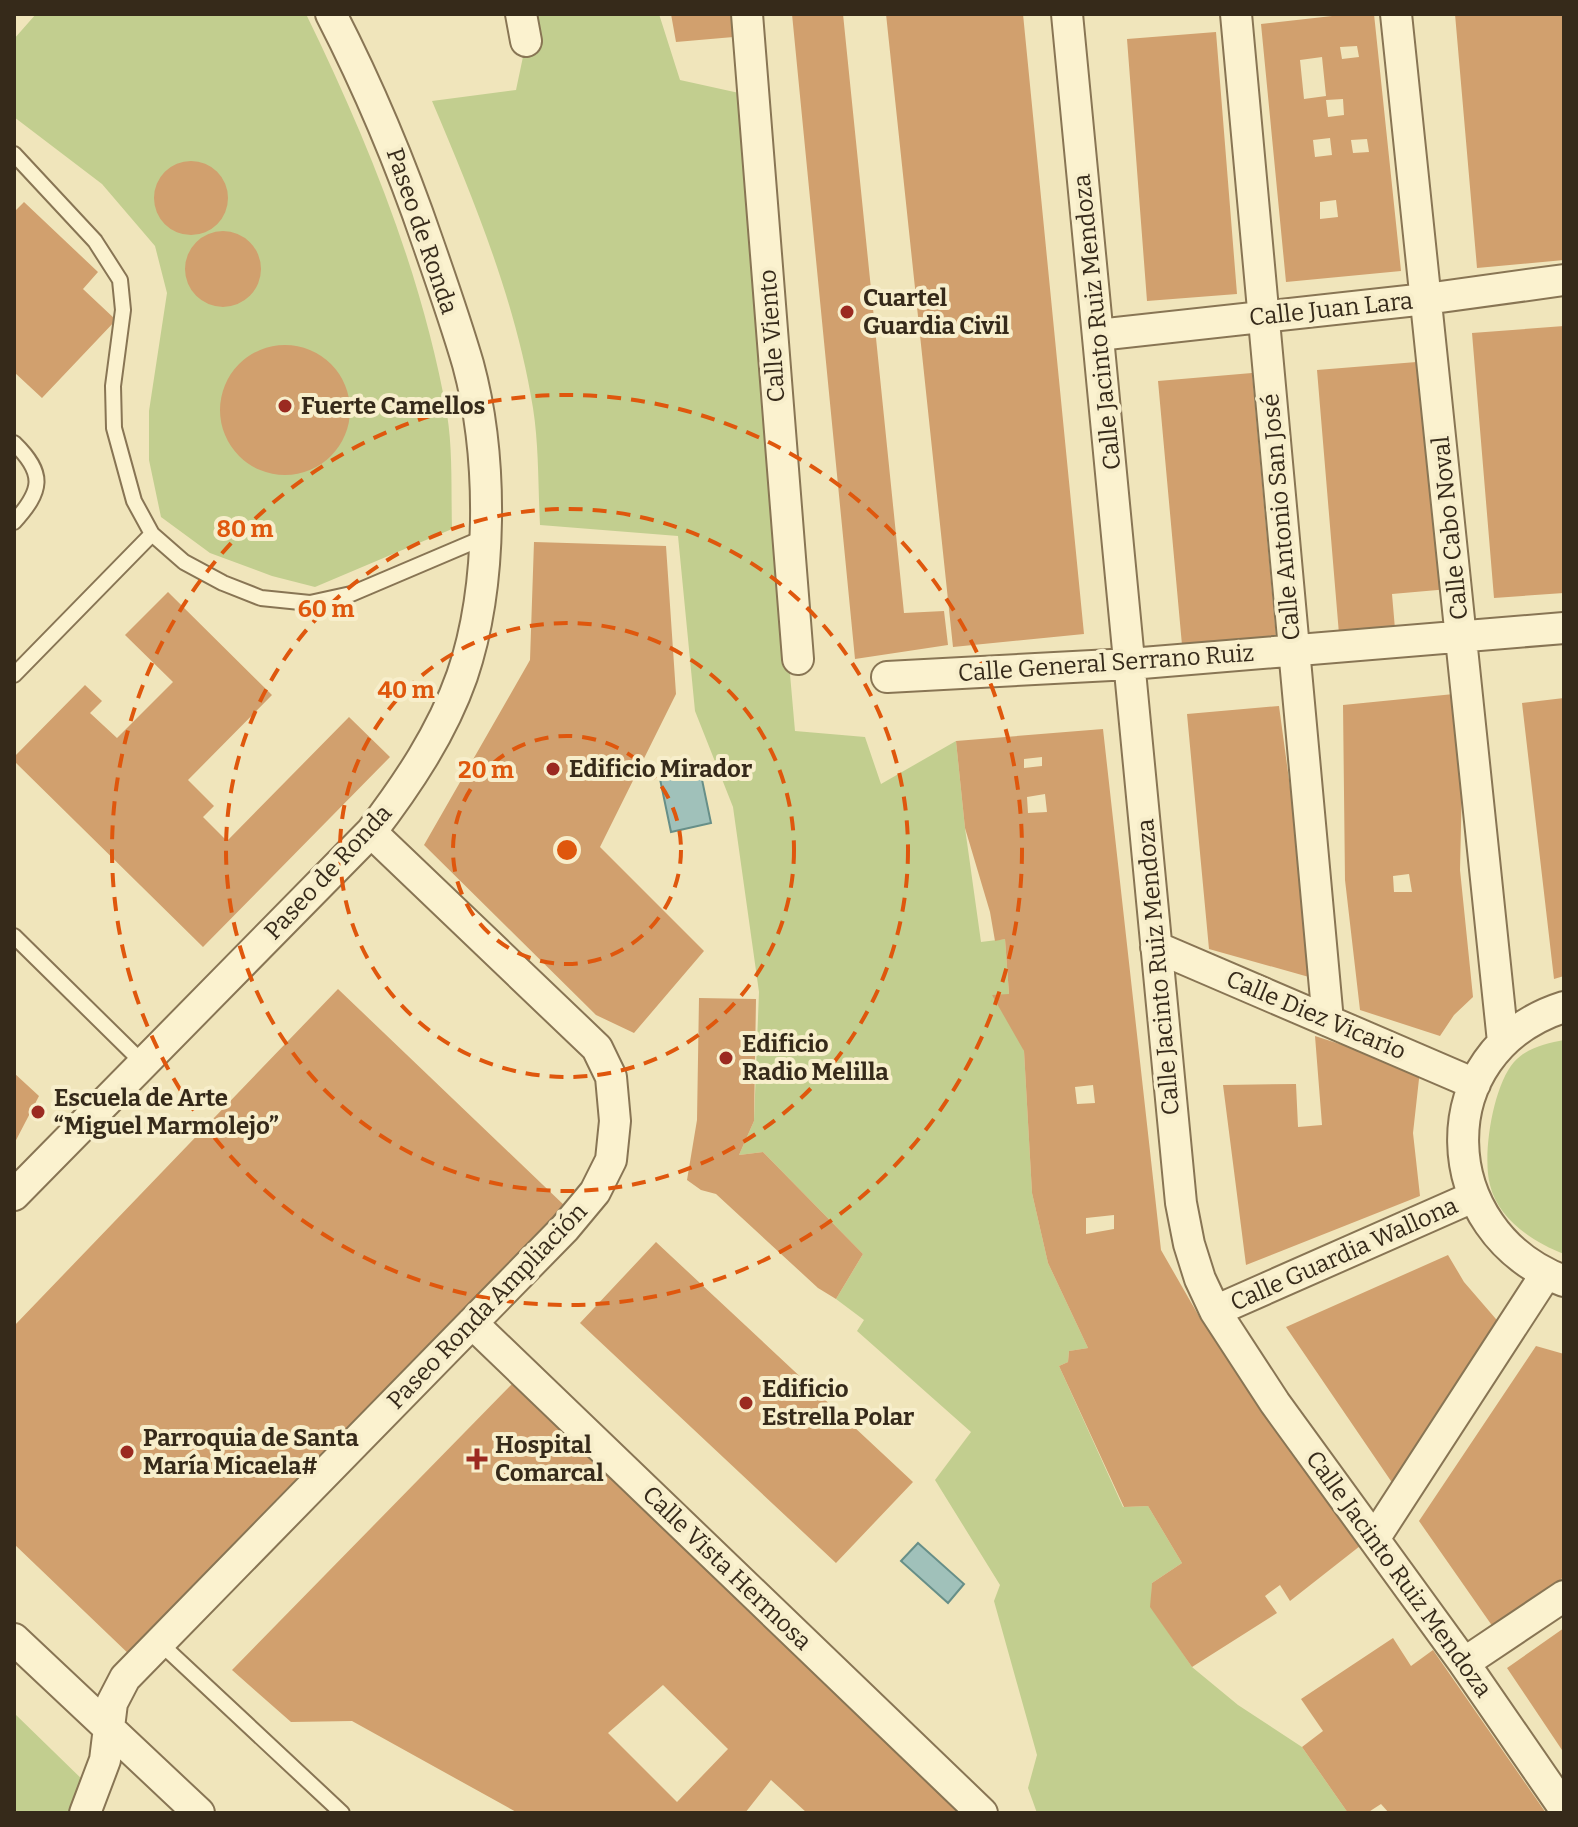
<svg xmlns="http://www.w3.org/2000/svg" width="1578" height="1827" font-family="Bitter,serif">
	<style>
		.green { fill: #c2ce8f }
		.water { fill: #a0c1ba; stroke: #678f88; stroke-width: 2 }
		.building { fill: #d1a06e; fill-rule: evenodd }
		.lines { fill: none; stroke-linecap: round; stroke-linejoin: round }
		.lane-casing { stroke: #887554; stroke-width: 18 }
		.street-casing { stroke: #887554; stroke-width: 34 }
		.lane { stroke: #fbf2cf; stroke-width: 14 }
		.street { stroke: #fbf2cf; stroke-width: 30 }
		.ring { fill: none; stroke: #df570d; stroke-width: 4; stroke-dasharray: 14 10 }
		.poi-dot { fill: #9b2a21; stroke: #f7eecb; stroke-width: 3 }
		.labels { text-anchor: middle; stroke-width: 8; stroke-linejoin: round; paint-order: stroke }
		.street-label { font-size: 24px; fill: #362a1a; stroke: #f7eecb }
		.poi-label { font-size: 24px; font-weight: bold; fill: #362a1a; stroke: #f7eecb; text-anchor: start }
		.centre { fill: #df570d; stroke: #f7eecb; stroke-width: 4 }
		.ring-label { font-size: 24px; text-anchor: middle; font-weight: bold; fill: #df570d; stroke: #f7eecb; stroke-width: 8; stroke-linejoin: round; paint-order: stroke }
	</style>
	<rect width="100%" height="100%" fill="#f0e5bb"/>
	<path class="green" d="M36,14H306C367,139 423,276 447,414C453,451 451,492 452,529L315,587L272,576L210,553L161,517L149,460V411L167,293L155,246L102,184L14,117V39Z
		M532,14H659L680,80L739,93L795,731L865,737L881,784L956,741L965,828L981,942L1005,939L1009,994L1024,1051L1032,1193L1048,1263L1088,1348L1069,1351L1068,1362L1059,1366L1123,1507L1148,1506L1182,1563L1152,1583L1151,1607L1192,1667L1238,1705L1302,1747L1348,1813H1037L1028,1788L1037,1755L994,1601L1000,1585L935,1480L971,1432L857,1331L864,1320L836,1299L863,1254L763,1152L739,1155L754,1121L759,992L733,807L695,711L678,536L540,525C538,487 539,446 533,408C516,302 474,200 432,101L516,90Z
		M1564,1040V1254C1534,1243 1498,1219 1490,1185C1482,1155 1493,1086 1514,1062C1526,1048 1547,1043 1564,1040Z
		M14,1713L90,1787L76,1813H14Z"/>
	<path class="water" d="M700,770L711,823L671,832L660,779Z
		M918,1543L964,1584L948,1603L901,1561Z"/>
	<path class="building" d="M671,14H743L745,36L676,42Z
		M792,14H843L904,613L944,611L948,645L855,659Z
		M886,14H1023L1084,634L953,647Z
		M1350,14H1374L1401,271L1286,282L1261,24ZM1357,46L1359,57L1342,59L1340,47ZM1322,57L1326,96L1304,99L1300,60ZM1343,99L1344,115L1328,117L1326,100ZM1330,138L1332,155L1315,157L1313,140ZM1367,139L1369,152L1353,153L1351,140ZM1336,200L1338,217L1320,219V202Z
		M1455,14H1564V260L1477,268Z
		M1216,32L1237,294L1147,301L1127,39Z
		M154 198a37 37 0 1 1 74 0a37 37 0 1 1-74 0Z
		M24,202L98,272L83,289L116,320L42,398L14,372V212Z
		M185 269a38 38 0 1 1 76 0a38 38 0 1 1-76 0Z
		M1564,326V593L1494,598L1472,333Z
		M220 410a65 65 0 1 1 130 0a65 65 0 1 1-130 0Z
		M1429,361L1449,589L1392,594L1395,629L1339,634L1317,370Z
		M1252,373L1276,637L1182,645L1158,381Z
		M534,542L666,546L676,694L600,847L704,951L634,1033L596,1015L424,845L530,660Z
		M168,592L272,695L188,780L214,806L203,817L227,841L349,717L390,757L203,947L14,761V757L85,685L102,701L90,713L117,738L173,682L125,635Z
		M1464,693L1460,870L1473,997L1454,1015L1440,1036L1360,1010L1345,880L1343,705ZM1409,874L1412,892H1394L1393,876Z
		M1564,698V976L1554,979L1522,703Z
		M1279,706L1316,979L1209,949L1187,714Z
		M1103,729L1161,1250L1200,1318L1360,1546L1290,1601L1280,1585L1265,1596L1277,1613L1192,1667L1150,1607L1152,1583L1182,1563L1148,1506L1124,1507L1059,1366L1068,1362L1069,1351L1088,1348L1048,1263L1032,1193L1024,1051L992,995L1009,994L1005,939L995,941L990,912L965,828L956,741ZM1042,757V766L1024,768V759ZM1045,794L1047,812L1028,813L1027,797ZM1093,1085L1095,1103L1077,1104L1075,1087ZM1114,1215V1229L1086,1234V1218Z
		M338,989L566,1207L133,1658L14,1544V1326Z
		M699,998L756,999L754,1121L739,1155L763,1152L863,1254L836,1299L818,1288L716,1194L701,1190L687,1180L697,1120Z
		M1315,1036L1420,1070L1413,1133L1420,1196L1246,1265L1223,1085L1296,1084L1298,1127L1322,1125Z
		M14,1073L39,1096L14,1144Z
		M656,1242L913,1482L836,1563L580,1323Z
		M1448,1255L1464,1282L1502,1326L1393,1484L1286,1327Z
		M1536,1346L1564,1354V1577L1493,1627L1419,1521Z
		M513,1383L970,1813H807L771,1780L745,1813H518L352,1721L291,1722L232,1670ZM663,1685L728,1749L677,1802L608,1733Z
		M1564,1628V1753L1507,1668Z
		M1393,1638L1411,1666L1433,1650L1546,1813H1389L1381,1804L1367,1813H1348L1302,1747L1323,1731L1301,1699Z"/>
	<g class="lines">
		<g class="lane-casing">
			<path id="lane" d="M14,154L95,241L120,280L123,310L113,386L114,428L134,501L152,534L184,562L223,583L261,598L310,603L351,594L485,537
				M14,443C46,474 42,491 14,522
				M14,675L152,534
				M14,936L143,1063
				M160,1643L342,1813"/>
		</g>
		<g class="street-casing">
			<path id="street" d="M521,14L526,41
				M747,14L798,659
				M1067,14L1181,1203L1189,1244L1200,1279L1215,1311L1275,1403L1464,1663L1564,1808
				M1236,14L1328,1021
				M1396,14L1503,1042
				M1098,335L1426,299L1564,280
				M887,677L1130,664L1564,628
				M1156,947L1475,1084
				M1564,1007C1426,1051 1433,1232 1564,1281
				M14,1195L371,832C407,785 442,733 462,676C493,585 493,456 468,364C456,323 442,283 428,243C401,164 369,88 331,14
				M1215,1311L1473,1197
				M472,1323L982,1813
				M1374,1539L1546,1274
				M14,1639L199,1813
				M1464,1663L1564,1596
				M85,1813L105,1760L112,1703L125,1678L565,1228L595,1192L611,1160L615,1121L611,1077L597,1048L371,832"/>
		</g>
		<use href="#lane" class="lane"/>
		<use href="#street" class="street"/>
	</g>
	<g class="ring">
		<circle cx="567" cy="850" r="114"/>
		<circle cx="567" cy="850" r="227"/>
		<circle cx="567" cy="850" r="341"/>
		<circle cx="567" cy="850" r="455"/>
	</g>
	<g class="poi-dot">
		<circle cx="847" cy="312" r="8"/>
		<circle cx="285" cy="406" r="8"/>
		<circle cx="553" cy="769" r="8"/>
		<circle cx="726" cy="1058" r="8"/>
		<circle cx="38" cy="1112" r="8"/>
		<circle cx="746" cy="1403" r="8"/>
		<circle cx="127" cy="1452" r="8"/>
		<path d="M473 1447h8v8h8v8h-8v8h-8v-8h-8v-8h8z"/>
	</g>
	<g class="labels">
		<g class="street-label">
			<text transform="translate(422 231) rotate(71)" y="8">Paseo de Ronda</text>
			<text transform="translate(1331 309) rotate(-6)" y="8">Calle Juan Lara</text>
			<text transform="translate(1097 322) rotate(-96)" y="8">Calle Jacinto Ruiz Mendoza</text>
			<text transform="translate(772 336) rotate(-94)" y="8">Calle Viento</text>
			<text transform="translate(1281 517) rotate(-95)" y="8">Calle Antonio San José</text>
			<text transform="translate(1450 528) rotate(-96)" y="8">Calle Cabo Noval</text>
			<text transform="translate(1106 663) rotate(-4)" y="8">Calle General Serrano Ruiz</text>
			<text transform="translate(328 872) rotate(-47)" y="8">Paseo de Ronda</text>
			<text transform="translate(1158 967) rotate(-95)" y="8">Calle Jacinto Ruiz Mendoza</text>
			<text transform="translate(1316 1015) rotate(23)" y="8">Calle Diez Vicario</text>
			<text transform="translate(1344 1254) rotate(-24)" y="8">Calle Guardia Wallona</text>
			<text transform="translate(487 1306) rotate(-46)" y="8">Paseo Ronda Ampliación</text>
			<text transform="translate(727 1568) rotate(44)" y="8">Calle Vista Hermosa</text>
			<text transform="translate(1399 1574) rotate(54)" y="8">Calle Jacinto Ruiz Mendoza</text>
		</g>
		<g class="poi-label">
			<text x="863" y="306">Cuartel<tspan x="863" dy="28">Guardia Civil</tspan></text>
			<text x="301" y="414">Fuerte Camellos</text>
			<text x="569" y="777">Edificio Mirador</text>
			<text x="742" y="1052">Edificio<tspan x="742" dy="28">Radio Melilla</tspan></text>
			<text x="54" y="1106">Escuela de Arte<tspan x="54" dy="28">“Miguel Marmolejo”</tspan></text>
			<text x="762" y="1397">Edificio<tspan x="762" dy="28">Estrella Polar</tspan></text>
			<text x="143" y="1446">Parroquia de Santa<tspan x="143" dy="28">María Micaela#</tspan></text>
			<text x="495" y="1453">Hospital<tspan x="495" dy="28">Comarcal</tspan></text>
		</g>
	</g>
	<circle cx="567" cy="850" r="12" class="centre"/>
	<g class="ring-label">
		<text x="245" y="537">80 m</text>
		<text x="326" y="617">60 m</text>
		<text x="406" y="698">40 m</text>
		<text x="486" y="778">20 m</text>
	</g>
	<rect width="1578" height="1827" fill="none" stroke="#362a1a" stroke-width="32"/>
</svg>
